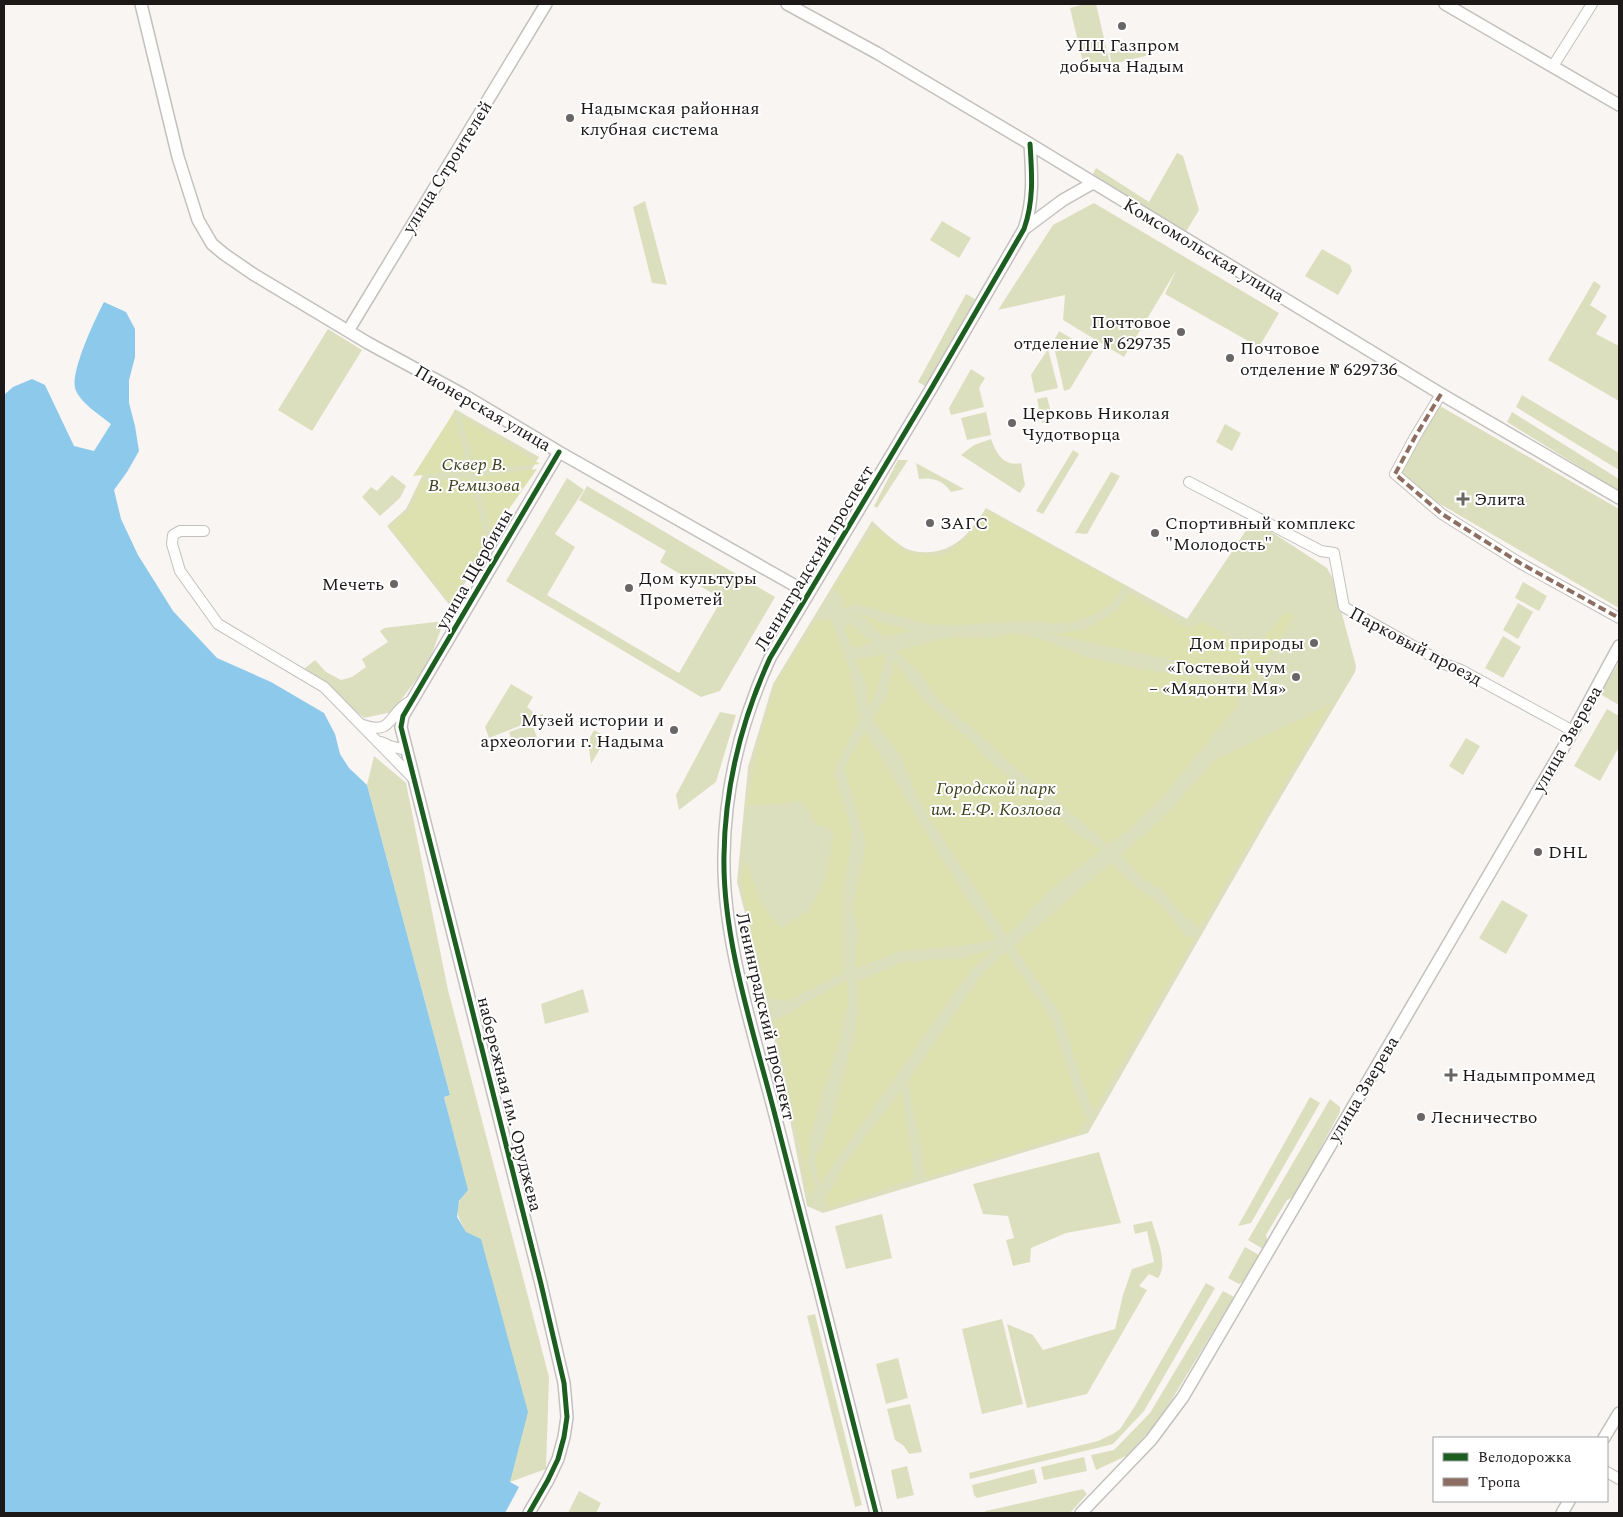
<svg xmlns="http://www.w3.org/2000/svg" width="1623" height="1517" font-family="Spectral,serif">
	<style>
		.green { fill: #dcdfbd }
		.forest { fill: #dde1b0 }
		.water { fill: #8cc9eb }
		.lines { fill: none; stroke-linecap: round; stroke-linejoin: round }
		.minor-casing { stroke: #c3c0be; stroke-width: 12 }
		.tertiary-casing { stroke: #c3c0be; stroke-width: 14 }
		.minor { stroke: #fefefd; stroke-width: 10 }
		.tertiary { stroke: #fefefd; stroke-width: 11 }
		.quiet { stroke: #8d6e63; stroke-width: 4; stroke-dasharray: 8 4; stroke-linecap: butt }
		.cycleway-casing { stroke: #fff; stroke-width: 8 }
		.cycleway { stroke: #1b5e20; stroke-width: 5 }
		.poi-dot { fill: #696665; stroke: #fff; stroke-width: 2 }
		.labels { text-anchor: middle; stroke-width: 4; stroke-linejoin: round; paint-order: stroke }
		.poi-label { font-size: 18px; fill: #1c1918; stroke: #fff; text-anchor: start }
		.street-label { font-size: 18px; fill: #1c1918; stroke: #fff }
		.park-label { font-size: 18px; font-style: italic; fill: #3d411d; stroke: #fff }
	</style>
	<rect width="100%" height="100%" fill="#f9f5f3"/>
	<path class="green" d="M1085,4H1096L1110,64L1085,71L1070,8Z
		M1152,42L1154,54L1112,64L1109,51Z
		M1177,153L1183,156L1199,210L1184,235L1093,174L1096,168L1149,202Z
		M645,201L667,285L652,283L633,207Z
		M1094,203L1279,313L1259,347L1165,294L1177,269L1124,357L1063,320L1065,295L998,310L1053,225Z
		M942,221L971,238L959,258L930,240Z
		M1322,249L1350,265L1352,271L1338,295L1305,276Z
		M1594,281L1601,286L1590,305L1607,316L1596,334L1619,346V401L1548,360Z
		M966,294L975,299L927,387L918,382Z
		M328,329L362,350L312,431L278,410Z
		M1059,331L1093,351L1070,389L1064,391L1053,342Z
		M1048,349L1058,388L1035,393L1031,375Z
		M971,369L985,378L979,388L984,407L951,415L949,408Z
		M1522,395L1619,453V470L1516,407Z
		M1047,397L1053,420L1042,423L1037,399Z
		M1440,406L1619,509V608L1397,479Z
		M455,409L539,457L451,607L387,526L406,509Z
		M986,412L991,435L967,440L961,418Z
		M1512,412L1619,479V491L1507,422Z
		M1225,424L1241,433L1232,451L1216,442Z
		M991,439C996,453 1004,467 1021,463L1025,485L1020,493L961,455L974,445Z
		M1073,450L1079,454L1043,514L1036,511Z
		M898,460H908L877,508L874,506Z
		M916,463L964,489L951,492C943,480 932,477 919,479Z
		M1111,472L1120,476L1087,534L1075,533Z
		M392,475L406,486L400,498L380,516L362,497L371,487L377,491Z
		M567,478L584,490L555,534L575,547L547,595L679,673L722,599L660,562L666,551L579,500L587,486L775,597L720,691L701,697L506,581Z
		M986,508L1187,619L1253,520L1327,568L1332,577L1356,666L1355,672L1269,817L1088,1133L823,1213L807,1206L764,987L737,882L748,767L773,684L872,521C882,530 893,541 905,548C913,552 922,553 931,552C959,549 972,529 986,508Z
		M1523,582L1547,596L1539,611L1515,598Z
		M1518,603L1533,612L1518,639L1503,630Z
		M444,621L428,664L392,712L364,718L304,669L315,660L326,672L341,680L352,677L366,667L362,659L388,642L380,631L384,628Z
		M1503,636L1521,647L1503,678L1485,668Z
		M1619,662V705L1600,694Z
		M511,684L533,697L527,707L532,711L534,717L543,714L544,720L543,723L536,725L532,721L489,738L485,727Z
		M1607,709L1619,716V747L1600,781L1574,766Z
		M720,712L736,715L716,782L679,810L676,795Z
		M532,724L538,740L515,749L509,732Z
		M594,730L607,737L591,764L588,741Z
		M1466,738L1480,746L1463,775L1449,766Z
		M374,756L406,783L448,990L549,1377L546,1469L510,1482L515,1455L466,1232C455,1212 454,1209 467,1189L444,1097L450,1095L367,785Z
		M1502,900L1528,915L1506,954L1479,938Z
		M583,989L589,1012L545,1024L541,1004Z
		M1310,1097L1320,1103L1251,1223L1238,1226Z
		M1330,1099L1340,1107V1112L1294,1197L1287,1200L1266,1235L1268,1242L1263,1249L1248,1240Z
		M1099,1152L1121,1223L1066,1233L1031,1248L1030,1262L1013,1266L1006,1240L1014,1238L1008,1216L983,1214L973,1184Z
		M882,1214L892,1258L846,1269L835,1226Z
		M1152,1221C1156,1238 1169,1263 1158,1278L1149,1274L1139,1286L1147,1290L1087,1394L1027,1408L1007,1324L1033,1335L1043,1350L1115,1329L1123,1295L1132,1269L1154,1262L1147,1231L1135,1234L1133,1225Z
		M1245,1247L1259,1255L1243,1282L1239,1284L1228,1278Z
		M1206,1283L1215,1288L1144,1411L1113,1444L970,1479L969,1473L1098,1441L1113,1434L1120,1429L1135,1406Z
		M1223,1291L1234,1297L1160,1419L1128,1455L1096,1470L1091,1455L1114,1450L1150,1413Z
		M815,1314L862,1505L855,1507L807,1316Z
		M1002,1319L1023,1404L982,1414L962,1329Z
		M898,1358L908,1398L886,1404L876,1364Z
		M910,1404L922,1452L909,1454L904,1446L895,1440L887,1409Z
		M1084,1457L1087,1471L1044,1480L1041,1467Z
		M907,1466L914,1495L897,1499L891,1470Z
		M1034,1469L1037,1483L977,1498L974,1495L972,1485Z
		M1083,1489L1087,1494L1070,1513H983L986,1511Z
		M579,1491L601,1503L596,1513H568Z"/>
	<path class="forest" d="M454,412L468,470L413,476Z
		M461,416L540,464L475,470Z
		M537,469L491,535L477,476Z
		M470,478L486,540L450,601L390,527L409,510L422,481Z
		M988,511L1123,586L1114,602L1094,615L1074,622L1057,624L1029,621L971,624L958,626L928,624L855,604L846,608L843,607V599L833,587L875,527L906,552L923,555H942L955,548L970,534Z
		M1130,593L1189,629L1203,621L1241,645L1262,641L1286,611L1294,616L1261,672L1247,687L1233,677L1183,662L1050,634L1083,630L1112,614Z
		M859,614L911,631L884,637Z
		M831,619L850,670L860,718L834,770L852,833L843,894V973L788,1001L768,998L748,919L742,886L744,858C758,888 756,905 782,928L809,910L824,882L834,834L830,828L816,825L809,811L800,801L785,804L747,805L758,743L776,683L816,620Z
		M848,622L872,643L852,648L845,630Z
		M1015,633L1044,640L1086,657L1137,668L1209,680L1236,690L1239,704L1165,794L1124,834L1108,844L1004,758L974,729L940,702L919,672L896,651L950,637L989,638Z
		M885,654L879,684L868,709L866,684L855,660Z
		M894,661L925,702L970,740L990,761L1022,790L1042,802L1071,829L1101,850L1056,885L1007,935L928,816L917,796L899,753L872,719L886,697Z
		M1330,705L1200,928L1181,913L1163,891L1143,878L1121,855L1168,813L1214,760Z
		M865,731C909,800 946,874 997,939L961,946L900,951L855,969L858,930L852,906L866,843L844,767Z
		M1111,863L1135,886L1164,908L1186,936L1195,938L1094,1111L1082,1081L1061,1015L1014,946Z
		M995,949L971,970L820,1184L815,1160L832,1118L852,1043L858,1014L857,982L903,962L961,958Z
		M1006,952L1052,1020L1072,1083L1087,1120L1079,1132L926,1178L908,1081L983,973Z
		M847,979L848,1004L839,1043L810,1135L807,1162L815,1188L810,1198L775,1021Z
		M901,1090L915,1179L828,1208L825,1197L833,1186L844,1165Z"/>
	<path class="water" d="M104,302L126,312L135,329V357L129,380V403L135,426L139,451L127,472L114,490L121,519L138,555L173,611L217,658L271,682L324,713L335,734L340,754L349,768L367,785L450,1095L444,1097L468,1190L459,1201L457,1217L466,1232L481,1239L528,1412L510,1482L519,1487L505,1513H4V395L13,387L32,379L45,385L74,446L94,451L111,424C100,415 79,402 75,388C71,370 95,319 104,302Z"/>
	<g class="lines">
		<g class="minor-casing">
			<path id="minor" d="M1553,66L1592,4
				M1441,394L1415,437L1395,474L1442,514L1520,563L1619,618
				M1189,482L1321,551L1334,553L1344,607L1447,665L1461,670L1573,731
				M204,531H180L173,535L172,544L180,571L218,624L324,687L413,778
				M363,725C394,736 388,712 411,701
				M381,742L390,746L406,750
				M1607,1472L1619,1479"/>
		</g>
		<g class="tertiary-casing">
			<path id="tertiary" d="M141,4L178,157L198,220L212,244L224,254L253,274L368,343L462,394L559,452L808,593
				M787,4L877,53L1030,144L1441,394L1619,498
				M1445,4L1619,105
				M1024,229L1063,200L1093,183
				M348,331L546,4
				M1604,1438L1619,1413
				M529,1513L548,1480L558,1459L564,1437L567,1417L564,1383L541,1284L401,727L403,716L559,452
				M876,1513C843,1382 810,1250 776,1119C755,1036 722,940 724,855C725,786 741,721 770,658L931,389L1024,229C1034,201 1032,174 1030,144
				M1081,1513L1151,1440L1183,1397L1573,731L1619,646
				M1562,1513L1569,1501"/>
		</g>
		<use href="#minor" class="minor"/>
		<use href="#tertiary" class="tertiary"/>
		<path class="quiet" d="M1441,394L1415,437L1395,474L1442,514L1520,563L1619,618"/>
		<g class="cycleway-casing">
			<path id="cycleway" d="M529,1513L548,1480L558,1459L564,1437L567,1417L564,1383L541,1284L401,727L403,716L559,452
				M876,1513C843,1382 810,1250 776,1119C755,1036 722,940 724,855C725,786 741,721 770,658L931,389L1024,229C1034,201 1032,174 1030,144"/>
		</g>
		<use href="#cycleway" class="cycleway"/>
	</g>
	<g class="poi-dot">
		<circle cx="1122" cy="26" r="5"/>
		<circle cx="570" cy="118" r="5"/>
		<circle cx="1181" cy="332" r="5"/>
		<circle cx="1230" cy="358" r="5"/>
		<circle cx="1012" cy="423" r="5"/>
		<path d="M1460.5 491.5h5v5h5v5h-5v5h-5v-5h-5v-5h5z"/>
		<circle cx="930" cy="523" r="5"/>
		<circle cx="1155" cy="533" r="5"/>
		<circle cx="394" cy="584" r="5"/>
		<circle cx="629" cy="588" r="5"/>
		<circle cx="1314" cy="643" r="5"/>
		<circle cx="1296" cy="677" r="5"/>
		<circle cx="674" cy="730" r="5"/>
		<circle cx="1538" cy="852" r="5"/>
		<path d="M1448.5 1067.5h5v5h5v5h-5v5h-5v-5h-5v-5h5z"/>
		<circle cx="1421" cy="1117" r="5"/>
	</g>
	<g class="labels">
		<g class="poi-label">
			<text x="1122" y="51" text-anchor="middle">УПЦ Газпром<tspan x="1122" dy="21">добыча Надым</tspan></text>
			<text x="580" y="114">Надымская районная<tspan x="580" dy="21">клубная система</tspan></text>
			<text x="1171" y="328" text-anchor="end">Почтовое<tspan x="1171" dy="21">отделение № 629735</tspan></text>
			<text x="1240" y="354">Почтовое<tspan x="1240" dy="21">отделение № 629736</tspan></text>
			<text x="1022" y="419">Церковь Николая<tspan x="1022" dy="21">Чудотворца</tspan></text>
			<text x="1474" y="505">Элита</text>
			<text x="940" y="529">ЗАГС</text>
			<text x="1165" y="529">Спортивный комплекс<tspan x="1165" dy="21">"Молодость"</tspan></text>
			<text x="639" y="584">Дом культуры<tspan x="639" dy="21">Прометей</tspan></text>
			<text x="384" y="590" text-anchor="end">Мечеть</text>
			<text x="1304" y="649" text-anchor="end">Дом природы</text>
			<text x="1286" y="673" text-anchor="end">«Гостевой чум<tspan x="1286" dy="21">– «Мядонти Мя»</tspan></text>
			<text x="664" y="726" text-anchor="end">Музей истории и<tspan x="664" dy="21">археологии г. Надыма</tspan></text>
			<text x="1548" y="858">DHL</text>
			<text x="1462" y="1081">Надымпроммед</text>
			<text x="1431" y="1123">Лесничество</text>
		</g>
		<g class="street-label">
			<text transform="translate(447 167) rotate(-58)" y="6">улица Строителей</text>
			<text transform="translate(1204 250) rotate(31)" y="6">Комсомольская улица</text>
			<text transform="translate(483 408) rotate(30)" y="6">Пионерская улица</text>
			<text transform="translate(814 558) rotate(-59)" y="6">Ленинградский проспект</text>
			<text transform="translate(474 569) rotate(-60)" y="6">улица Щербины</text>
			<text transform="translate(1416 646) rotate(28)" y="6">Парковый проезд</text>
			<text transform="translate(1567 739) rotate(-60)" y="6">улица Зверева</text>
			<text transform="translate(766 1016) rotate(77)" y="6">Ленинградский проспект</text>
			<text transform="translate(1363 1089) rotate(-59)" y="6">улица Зверева</text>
			<text transform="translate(510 1104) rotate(76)" y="6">набережная им. Оруджева</text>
		</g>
		<g class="park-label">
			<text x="474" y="470">Сквер В.<tspan x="474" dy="21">В. Ремизова</tspan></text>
			<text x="996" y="794">Городской парк<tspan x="996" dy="21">им. Е.Ф. Козлова</tspan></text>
		</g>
	</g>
	<rect width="1623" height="1517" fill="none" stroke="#1c1918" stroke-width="10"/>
	<rect x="1433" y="1437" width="175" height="65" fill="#ffffff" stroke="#a4a3a3"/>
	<rect x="1443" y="1453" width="25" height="8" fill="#1b5e20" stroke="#a4a3a3"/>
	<text x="1478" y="1462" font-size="15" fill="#1c1918">Велодорожка</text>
	<rect x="1443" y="1478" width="25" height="8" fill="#8d6e63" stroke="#a4a3a3"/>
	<text x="1478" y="1487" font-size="15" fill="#1c1918">Тропа</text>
</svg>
